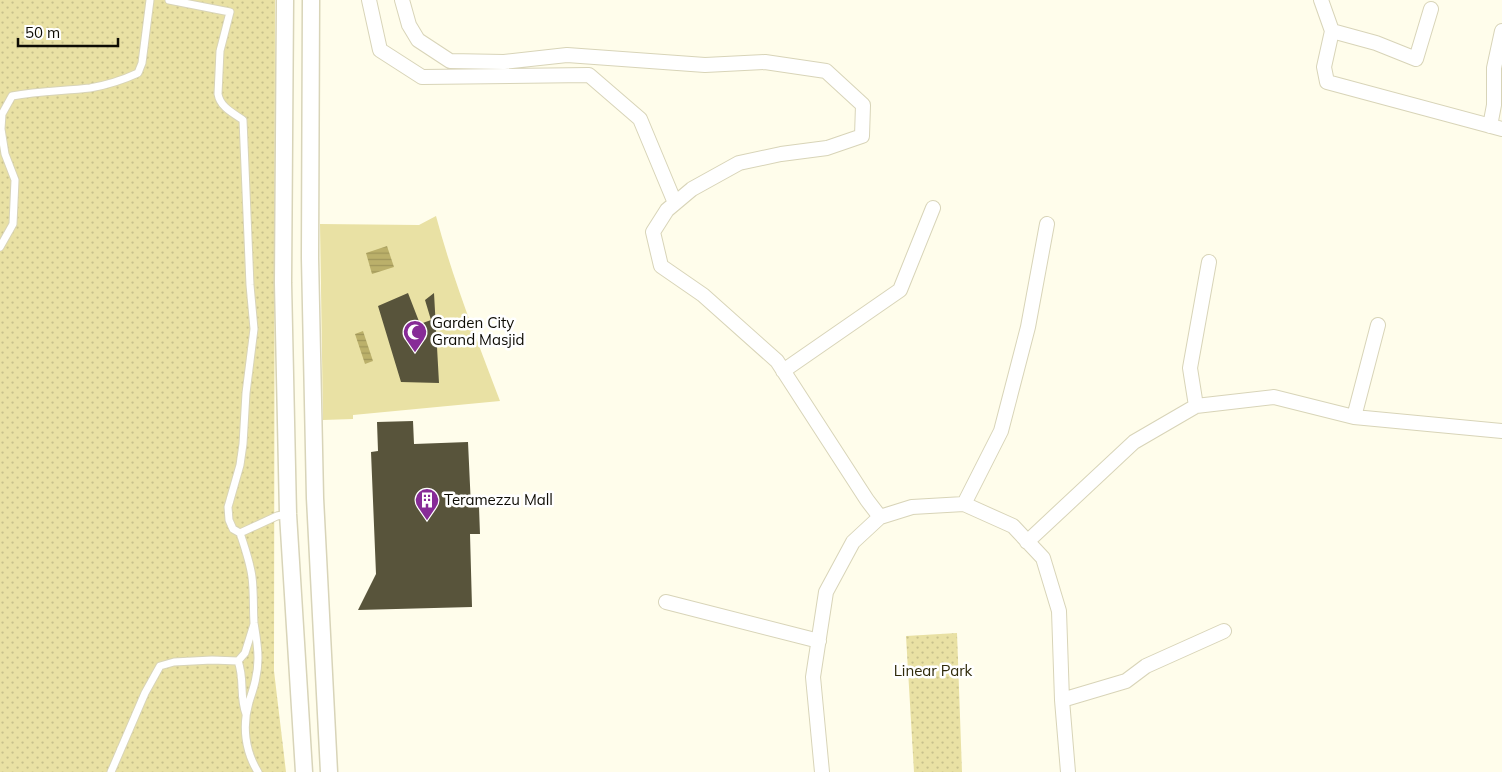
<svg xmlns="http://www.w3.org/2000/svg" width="1502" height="772" font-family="Mulish,sans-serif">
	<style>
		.grass { fill: url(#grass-dots) }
		.garden { fill: #e9e1a4 }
		.water { fill: url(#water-rules) }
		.building { fill: #58543b }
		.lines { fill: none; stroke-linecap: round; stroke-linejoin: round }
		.service-casing { stroke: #d8d4b8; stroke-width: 9 }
		.minor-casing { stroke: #d8d4b8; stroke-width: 16 }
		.tertiary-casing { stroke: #d8d4b8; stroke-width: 19 }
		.service { stroke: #fff; stroke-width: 7 }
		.minor { stroke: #fff; stroke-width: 14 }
		.tertiary { stroke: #fff; stroke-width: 16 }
		.labels { text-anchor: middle; stroke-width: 5; stroke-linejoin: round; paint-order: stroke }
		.poi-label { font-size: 15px; fill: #0e0c04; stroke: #fff; text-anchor: start }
		.park-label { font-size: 15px; fill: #2f2a0a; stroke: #fff }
	</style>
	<defs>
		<pattern id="grass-dots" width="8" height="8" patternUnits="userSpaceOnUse" patternTransform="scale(1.25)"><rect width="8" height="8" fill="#e9e1a4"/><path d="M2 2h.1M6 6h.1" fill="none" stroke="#c7c08c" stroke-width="1.8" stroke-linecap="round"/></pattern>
		<pattern id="water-rules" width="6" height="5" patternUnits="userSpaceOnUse" patternTransform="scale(1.25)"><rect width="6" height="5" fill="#bbb06a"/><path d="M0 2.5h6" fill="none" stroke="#a0965a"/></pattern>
	</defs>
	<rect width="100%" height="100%" fill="#fffdeb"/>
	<path class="grass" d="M0,0H275L274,671L286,772H0Z
		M957,633L962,772H914L906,636Z"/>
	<path class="garden" d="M436,216C453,280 477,340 500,401L353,415V419L323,420L320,224L419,225Z"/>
	<path class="water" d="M387,246L394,267L372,274L366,253Z
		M363,331L373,361L365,364L355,334Z"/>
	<path class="building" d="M408,293L420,324L431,320L425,300L434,293L439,383L401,382L378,306Z
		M413,421L414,444L468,442L471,507H479L480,534H470L472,607L358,610L376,574L371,452L378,451L377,422Z"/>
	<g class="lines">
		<g class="service-casing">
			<path id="service" d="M169,0L230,12L220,51L218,94C220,107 233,113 243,120L250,285L254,329L246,393L243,444L240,465L228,507L229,520L233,529L240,533
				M0,247L13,224L15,180L5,154L1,129L2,114L12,96C39,91 64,91 90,88C107,85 123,80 138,73L142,63L150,0
				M238,661C245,680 239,695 246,714
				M111,772L145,693L160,666L174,662L212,660L238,661L245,653L254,624
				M258,772C245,751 242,726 249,702C254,687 258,674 258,658C258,646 256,635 254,623C253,608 254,593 252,577C250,562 245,548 240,533L277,516L287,514"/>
		</g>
		<g class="minor-casing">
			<path id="minor" d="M369,0L380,50L422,77L589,75L640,119L675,203
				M402,0L409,25L418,40L450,61L504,62L567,55L705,65L765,62L826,71L863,105L862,136L827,148L781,154L739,163L692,189L667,210L653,232L661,266L703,295L777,361L867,500L880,517L853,542L826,592L813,677L822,772
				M1321,0L1332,31L1324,67L1327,82L1502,129
				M1332,31L1376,43L1416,59L1431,9
				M1490,126L1494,105V68L1502,31
				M783,371L900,290L933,208
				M1196,406L1190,368L1209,262
				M1354,417L1378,325
				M964,504L1001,431L1028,327L1047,224
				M880,517L912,507L964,504L1013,526L1043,558L1059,611L1062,700L1068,772
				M1027,542L1134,442L1196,406L1274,397L1354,417L1502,431
				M666,602L819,641
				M1062,700L1126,681L1146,666L1224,631"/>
		</g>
		<g class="tertiary-casing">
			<path id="tertiary" d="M285,0L283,283L288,514L304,772
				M311,0L310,258L315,498L329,772"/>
		</g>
		<use href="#service" class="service"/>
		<use href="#minor" class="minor"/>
		<use href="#tertiary" class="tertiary"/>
	</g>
	<defs>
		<g id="mosque-pin" transform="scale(1.25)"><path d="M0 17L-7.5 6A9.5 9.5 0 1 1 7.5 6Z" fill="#872b97" stroke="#fff"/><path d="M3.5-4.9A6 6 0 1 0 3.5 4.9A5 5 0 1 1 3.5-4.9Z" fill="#fff"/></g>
		<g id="building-pin" transform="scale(1.25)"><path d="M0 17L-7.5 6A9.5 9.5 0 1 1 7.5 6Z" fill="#872b97" stroke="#fff"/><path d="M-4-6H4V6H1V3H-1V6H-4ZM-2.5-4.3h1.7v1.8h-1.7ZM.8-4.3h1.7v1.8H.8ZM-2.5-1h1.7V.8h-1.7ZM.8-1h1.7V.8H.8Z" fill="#fff"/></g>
	</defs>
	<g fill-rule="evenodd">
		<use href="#mosque-pin" x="415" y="332"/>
		<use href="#building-pin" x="427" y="500"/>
	</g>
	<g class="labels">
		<g class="poi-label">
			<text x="432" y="328">Garden City<tspan x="432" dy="17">Grand Masjid</tspan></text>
			<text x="444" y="505">Teramezzu Mall</text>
		</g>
		<g class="park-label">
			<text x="933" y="676">Linear Park</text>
		</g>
	</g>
	<path d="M18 38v8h100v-8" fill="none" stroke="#0e0c04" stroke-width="2.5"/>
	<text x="25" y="38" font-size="15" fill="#0e0c04" stroke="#ffffff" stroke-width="4" paint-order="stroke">50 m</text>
</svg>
